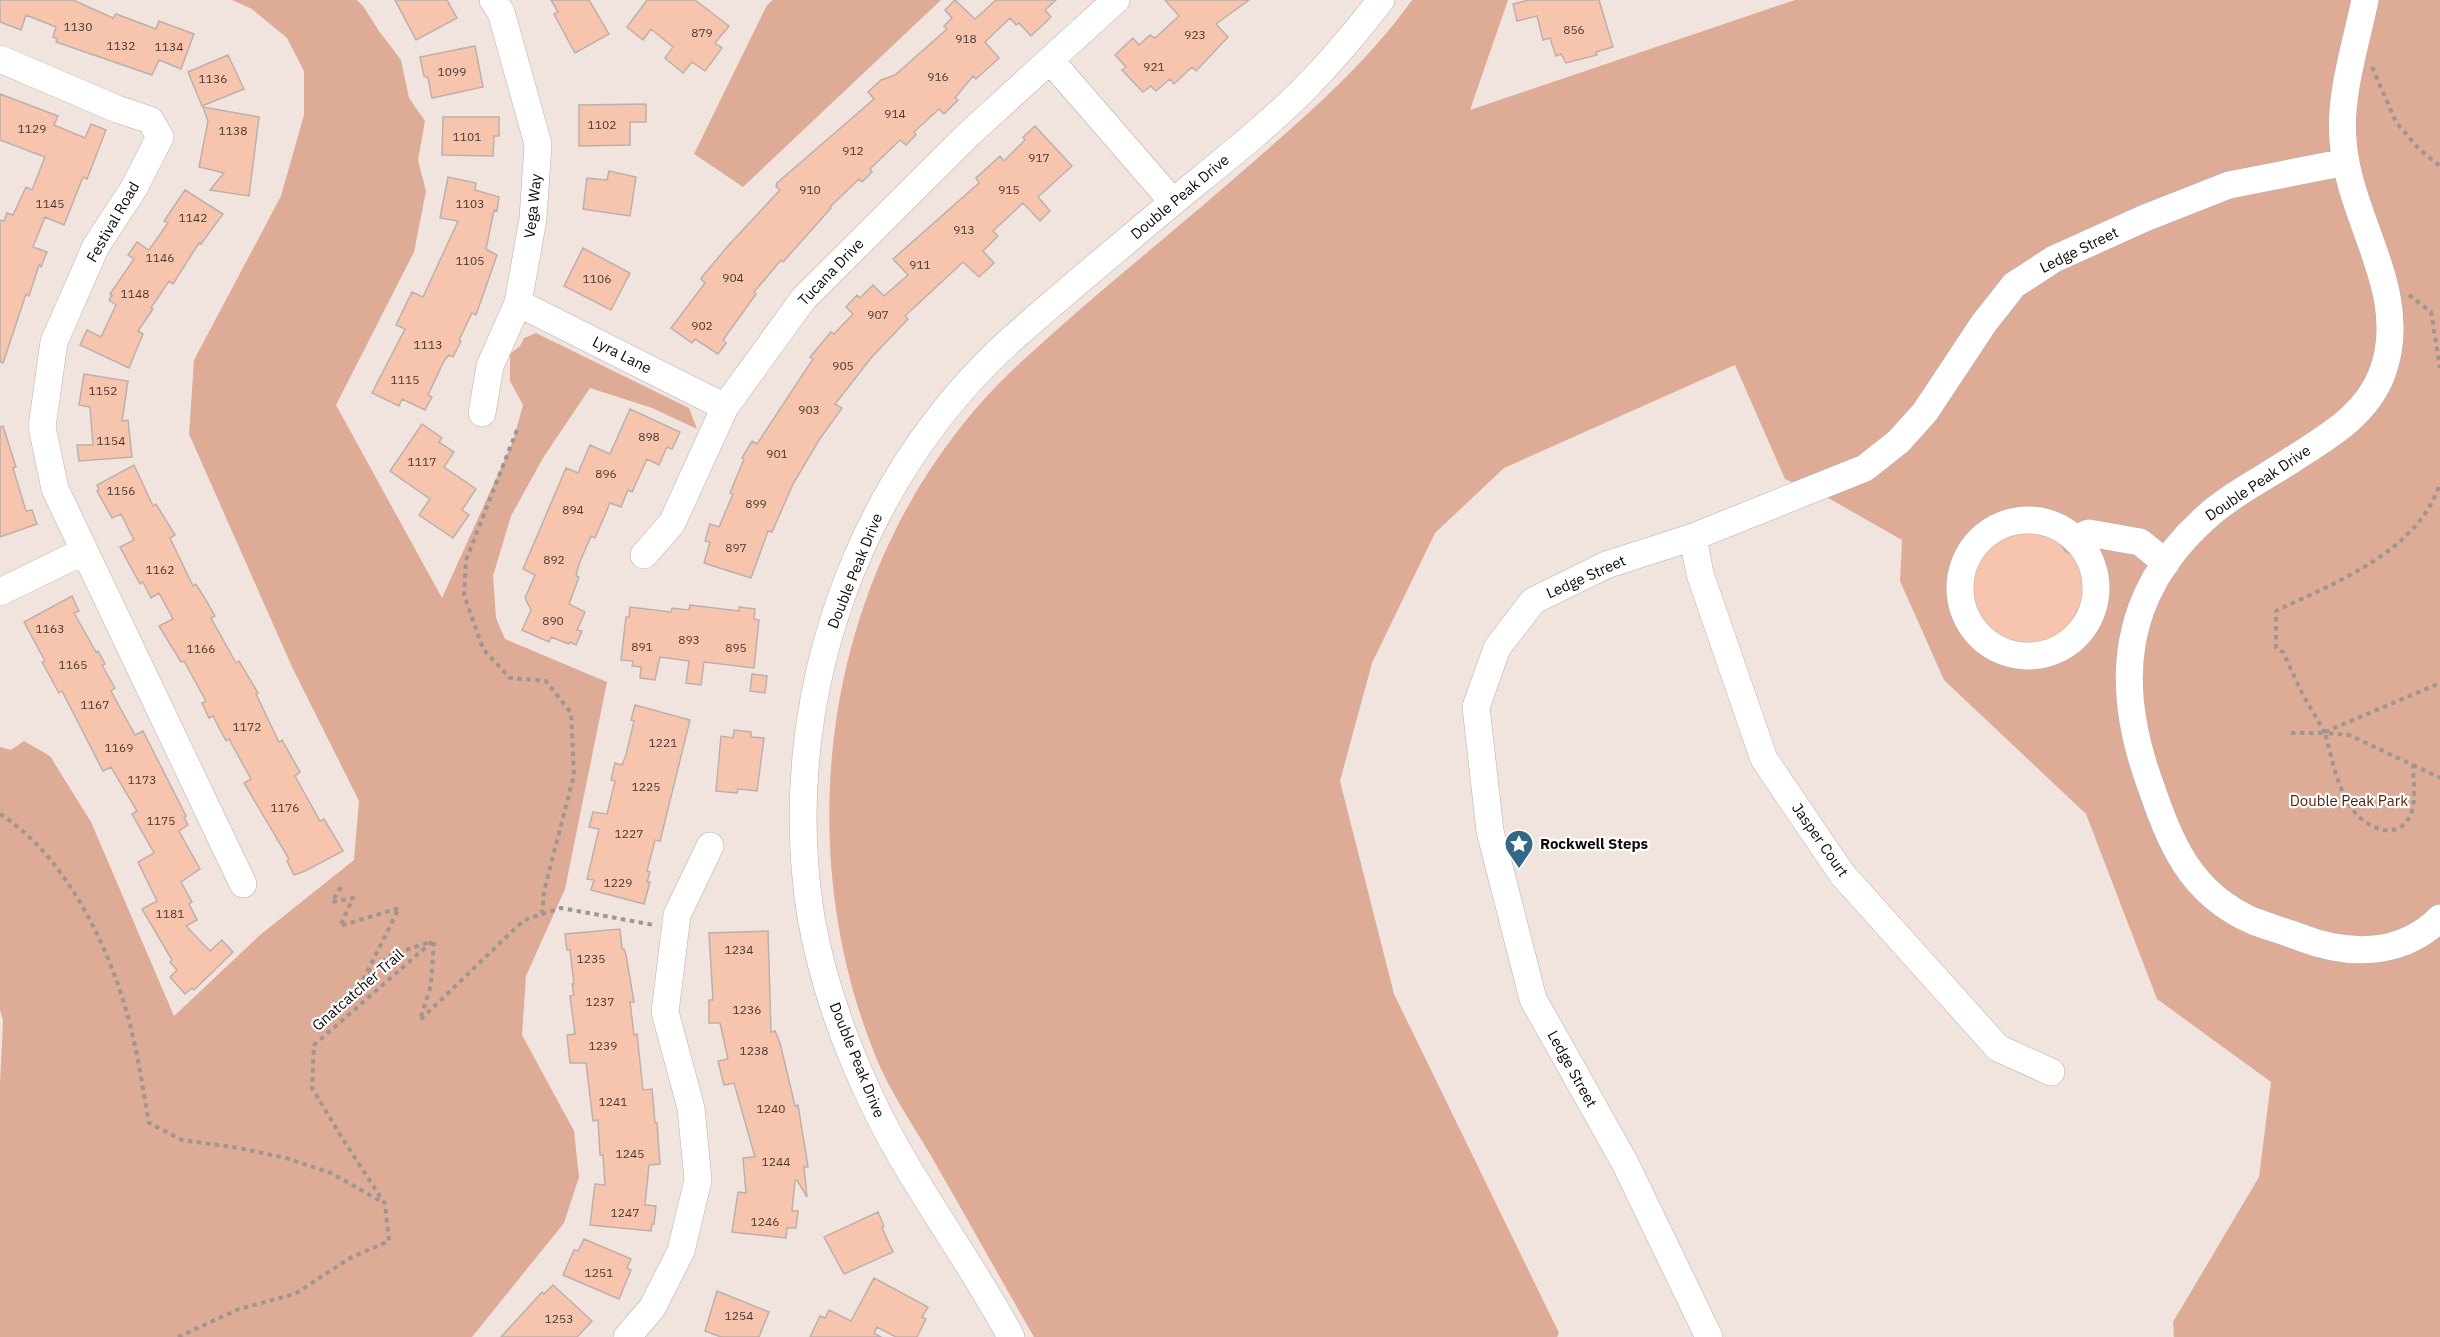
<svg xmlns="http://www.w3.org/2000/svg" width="2440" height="1337" font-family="'IBM Plex Sans',sans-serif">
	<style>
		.green { fill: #ddab96 }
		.building { fill: #f7c4ae; stroke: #bdb0ab; stroke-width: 1.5 }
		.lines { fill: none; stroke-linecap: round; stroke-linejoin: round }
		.minor-casing { stroke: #baaea9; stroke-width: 28 }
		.path { stroke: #9f9592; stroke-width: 4; stroke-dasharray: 4.5 4.5; stroke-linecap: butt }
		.minor { stroke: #fff; stroke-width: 27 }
		.labels { text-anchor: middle; stroke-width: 4.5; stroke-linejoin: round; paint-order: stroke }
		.number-label { font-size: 12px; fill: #483832 }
		.street-label { font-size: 15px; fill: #0e0a09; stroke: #fff }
		.park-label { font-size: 15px; fill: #561f01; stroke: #fff }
		.poi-label { font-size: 15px; font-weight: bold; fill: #0e0a09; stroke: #fff; text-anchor: start }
	</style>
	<rect width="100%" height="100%" fill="#f1e4df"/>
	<path class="green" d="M232,0H357L363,6L379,31L401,60L409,98L425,121L418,160L426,191L414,252L336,405L442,598L513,441L523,405L510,381V354L520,346L524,338L536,333L689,408L697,429L652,408L590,388L543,458L511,516L493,576L496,618L505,639L607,682L565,889L526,976L522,1035L574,1131L579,1177L564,1223L472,1337H0V1085L3,1021L0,1010V747L11,750L24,741L50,756L91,822L174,1016L260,935L354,860L359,801L292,667L189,434L194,360L281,196L304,115V71L287,38L252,9Z
		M773,0H941L743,187L694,154L767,5Z
		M1412,0H1508L1470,110L1795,0H2440V1337H2174L2173,1322L2259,1177L2271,1082L2157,999L2086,814L1944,680L1900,581L1902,540L1830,499L1785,479L1735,365L1504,468L1435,533L1372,663L1340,781L1394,994L1559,1333L1557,1337H1034C999,1276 965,1215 930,1154C911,1122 889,1090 875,1055C781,821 833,535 1021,362C1098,291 1181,226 1260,156C1315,108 1369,60 1412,0Z"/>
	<path class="building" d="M0,0H73L113,18L116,14L156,29L159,21L194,34L181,69L159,60L152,75L56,42L57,39L53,37L56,27L26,15L21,30L0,22Z
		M395,0H447L457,18L416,40Z
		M551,0H589L609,34L575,53L554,14L558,12Z
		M647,0H695L729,26L715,43L722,48L705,71L692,62L683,73L665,58L673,47L651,29L643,40L627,27Z
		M955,0L975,19L996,0H1056L1045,10L1051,17L1031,36L1019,23L1016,25L1010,18L985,42L999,58L976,79L973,76L955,98L958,100L944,114L939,109L914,132L916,135L906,145L900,140L870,169L872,172L862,182L859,179L830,207L831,208L783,262L781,260L754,292L756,294L723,340L726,343L718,354L695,339L692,343L671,328L705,283L701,279L702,277L727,247L780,190L776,187L777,183L874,99L868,92L881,80L895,75L947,29L944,26L952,18L945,10Z
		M1165,0H1249L1216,24L1228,37L1196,71L1192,67L1174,84L1170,79L1156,91L1151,86L1143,92L1122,70L1126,67L1115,55L1133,38L1139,45L1150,35L1155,38L1179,16Z
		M1529,0H1599L1613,47L1596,52L1597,55L1566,63L1561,54L1556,56L1550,38L1543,40L1537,16L1517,21L1513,4Z
		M475,46L483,87L432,98L428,78L424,76L420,57Z
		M228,55L244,89L202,106L188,72Z
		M0,94L58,116L54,125L85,138L91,124L106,130L87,179L83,177L64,225L45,217L33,247L47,252L41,267L39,265L29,296L26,294L3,363L0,362V220L4,221L7,213L13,215L26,187L32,190L45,157L0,140Z
		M646,104V122H630V145L579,146V105Z
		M203,107L259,117L249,196L210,190L224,173L199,167L208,121Z
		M443,117H499V136H494L493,156L442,155Z
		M1035,126L1072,166L1038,197L1050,211L1040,221L1023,203L993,231L998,236L983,251L994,263L979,277L963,262L905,316L908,319L871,358L835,404L842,408L819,440L793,484L772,532L768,531L751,578L704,563L710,542L705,541L710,524L719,527L733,494L730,493L744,459L742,458L752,441L757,444L813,359L810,357L831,332L834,334L853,314L846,307L857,295L860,298L873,285L884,296L908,275L893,259L979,183L976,178L1000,156L1004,161L1025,140L1023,137Z
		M609,171L636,177L630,216L583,209L587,178L607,180Z
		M448,177L476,183L475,190L499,197L497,211L494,210L486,249L497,255L476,315L472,313L459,340L461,341L453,357L449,355L444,361L428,395L432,397L425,410L402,399L399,406L372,393L405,329L396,325L412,292L423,297L458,221L440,218Z
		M185,190L223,214L201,244L199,243L173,284L169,281L151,308L153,309L138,331L143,334L129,368L80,345L87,330L101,337L116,305L109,300L112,295L110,294L134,259L128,255L137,242L149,250L168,223L164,221Z
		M583,248L630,273L611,310L564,286Z
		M84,374L128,381L122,421L128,420L132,457L79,461L77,445H93L90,407L79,405Z
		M630,409L680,432L672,449L667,447L659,465L647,459L632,492L628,490L621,507L610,503L595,538L591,536L579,564L576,576L579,577L569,604L585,612L577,630L582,631L576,645L570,642L569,644L551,637L549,642L522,630L531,610L525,598L535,575L523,569L566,468L578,473L590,445L610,454Z
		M422,424L442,438L439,442L454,452L444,467L476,489L462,510L469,515L453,538L419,515L430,499L390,471Z
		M3,426L16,467L13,468L26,511L32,510L37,524L0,537V427Z
		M134,465L153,506L156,504L175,535L170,538L193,586L196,584L207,602L215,616L211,618L236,663L239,661L258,693L256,694L279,742L282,740L300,772L295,776L320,821L324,819L343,851L305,871L294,875L287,861L289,859L244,783L251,779L229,739L226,741L213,716L209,718L202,703L206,701L184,661L181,662L159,626L173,619L159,593L151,598L143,582L140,584L120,547L134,540L121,514L112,518L97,491L99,490L97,485Z
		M2020,530L2042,532L2060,542L2065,551L2074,556L2083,576V600L2070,625L2050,640L2027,645L2002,639L1983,625L1970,599L1969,586L1971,573L1978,556L1994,540Z
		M72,596L79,611L74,613L96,652L98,651L105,664L102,665L115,688L111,691L135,735L143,731L186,816L184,817L188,825L179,831L200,869L181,882L192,902L189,904L197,920L186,926L210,951L222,940L233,952L194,990L192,988L185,994L170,977L177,970L170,962L172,960L142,909L157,901L138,862L154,853L132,814L137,811L111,767L103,771L62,691L59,693L42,662L45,661L24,622Z
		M690,605L739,611V607L755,609L754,619L759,620L754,668L704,662L701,685L686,683L689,661L660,657L655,680L640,678L641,667L632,666L633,661L621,660L626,617H629L630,607L671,612L672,608L689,610Z
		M752,674L767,676L765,693L750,691Z
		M635,705L690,720L660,841L655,840L647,871L650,872L647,882H650L644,904L591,890L594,880L587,879L599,829L589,827L593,812L607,814L615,781L611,780L615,763L622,765L626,755L634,721L631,720Z
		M734,730L751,732V737L764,738L757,791L738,789L737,793L716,791L721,736L733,738Z
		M620,929L622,949H624L626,955L634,1002H630L634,1035L637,1034L643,1090L652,1089L655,1123H657L660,1164L649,1165L645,1205L656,1206L654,1224H652L651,1231L590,1225L595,1184L605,1185L603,1155H600L598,1120L593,1121L586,1063H570L567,1035L575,1034L570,996L574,995L572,984H574L570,950H567L565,934Z
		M768,931L771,1032L775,1031L780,1043L795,1106L798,1105L808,1167H804L807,1197L797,1180H795L792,1211H798L796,1228H787L786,1238L732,1232L738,1192L746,1193L743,1158L755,1157L734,1083L724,1085L718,1061L728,1059L720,1023H709V1000H713L709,933Z
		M878,1212L884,1226L882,1228L893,1252L844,1274L824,1237Z
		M584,1239L631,1259L627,1268L631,1270L619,1299L563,1275L574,1250L578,1251Z
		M874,1278L928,1307L922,1317L926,1319L917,1337H896L877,1327L874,1333L881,1337H810L820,1316L825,1318L829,1310L851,1321Z
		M553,1285L592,1321L577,1337H501L542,1292L544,1294Z
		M717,1291L769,1312L759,1337H721L705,1331Z"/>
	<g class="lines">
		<g class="minor-casing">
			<path id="minor" d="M2365,0C2356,44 2339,95 2343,140C2348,219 2411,291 2383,371C2368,414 2329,436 2293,459C2263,479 2228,496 2202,521C2122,595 2114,683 2149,781C2170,842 2189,893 2253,921C2269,927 2286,932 2302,938C2349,956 2402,956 2440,918
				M0,59L117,109L150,120L160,137L134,188L96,246L54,342L42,427L55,489L243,884
				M1050,60L1173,202
				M518,303L725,407
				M482,413L490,366L518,303L533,219L538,144L501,12L493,0
				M1960 588a68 68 0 1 1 136 0a68 68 0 1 1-136 0Z
				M1693,537L1700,574L1764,759L1842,874L1998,1048L2051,1072
				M2075,539L2089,533L2140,542L2166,563
				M644,555L672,523L725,407L804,298L970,133L1116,0
				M0,592L84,551
				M627,1337L652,1308L681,1251L698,1180L691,1108L665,1012L677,915L710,846
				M1011,1337C966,1252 904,1175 865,1086C841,1033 821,974 811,917C777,707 854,480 1013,338C1065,292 1119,247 1173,202C1208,173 1244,145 1278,114C1316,80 1350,40 1381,0
				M1709,1337L1625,1163L1533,999L1490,831L1476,707L1497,648L1533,601L1606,565L1693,537L1865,468L1899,441L1925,412L1984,323L2014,285L2054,259L2145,218L2229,185L2346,162"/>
		</g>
		<path class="path" d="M2372,67L2396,122L2419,149L2440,166
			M2409,295L2431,312L2440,368
			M517,430L466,560L464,595L483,649L510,678L546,681L571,713L574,775L544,891L542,914
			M2325,732L2440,683
			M2291,733H2325C2332,757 2336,785 2351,807C2363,826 2396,844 2410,816C2417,801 2413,781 2413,765L2349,735L2325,733
			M2325,733L2302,693L2283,652L2276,648V611C2336,582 2418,552 2440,483
			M2413,765L2440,778
			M0,814C63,854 106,940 126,1010C137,1047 142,1085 149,1123L182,1140L239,1148L286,1158L331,1173L382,1202
			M341,887L332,902L353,898L340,926L399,908L364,978L391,955L430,942
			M178,1337L239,1309L295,1294L350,1258L389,1241L385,1204L342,1138L312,1088L314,1045L434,940L431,985L420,1020L524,920L561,908L654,925"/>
		<use href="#minor" class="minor"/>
	</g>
	<defs>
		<g id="sight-pin" transform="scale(1.5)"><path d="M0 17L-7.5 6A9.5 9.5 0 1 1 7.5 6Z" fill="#326883" stroke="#fff"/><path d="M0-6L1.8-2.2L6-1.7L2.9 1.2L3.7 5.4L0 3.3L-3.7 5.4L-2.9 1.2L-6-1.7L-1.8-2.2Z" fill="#fff"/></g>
	</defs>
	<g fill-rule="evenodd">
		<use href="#sight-pin" x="1519" y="844"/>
	</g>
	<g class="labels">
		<g class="number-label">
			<text x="78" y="31">1130</text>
			<text x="1574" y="34">856</text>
			<text x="702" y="37">879</text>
			<text x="1195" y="39">923</text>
			<text x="966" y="43">918</text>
			<text x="121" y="50">1132</text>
			<text x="169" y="51">1134</text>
			<text x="1154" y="71">921</text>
			<text x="452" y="76">1099</text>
			<text x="938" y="81">916</text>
			<text x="213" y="83">1136</text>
			<text x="895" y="118">914</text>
			<text x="602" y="129">1102</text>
			<text x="32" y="133">1129</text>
			<text x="233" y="135">1138</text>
			<text x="467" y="141">1101</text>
			<text x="853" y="155">912</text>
			<text x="1039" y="162">917</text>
			<text x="810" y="194">910</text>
			<text x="1009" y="194">915</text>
			<text x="50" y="208">1145</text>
			<text x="470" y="208">1103</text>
			<text x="193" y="222">1142</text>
			<text x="964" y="234">913</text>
			<text x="160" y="262">1146</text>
			<text x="470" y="265">1105</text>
			<text x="920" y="269">911</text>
			<text x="733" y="282">904</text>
			<text x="597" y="283">1106</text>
			<text x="135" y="298">1148</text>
			<text x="878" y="319">907</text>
			<text x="702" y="330">902</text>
			<text x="428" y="349">1113</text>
			<text x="843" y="370">905</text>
			<text x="405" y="384">1115</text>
			<text x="103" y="395">1152</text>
			<text x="809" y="414">903</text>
			<text x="649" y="441">898</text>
			<text x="111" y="445">1154</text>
			<text x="777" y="458">901</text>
			<text x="422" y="466">1117</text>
			<text x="606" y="478">896</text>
			<text x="121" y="495">1156</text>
			<text x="756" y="508">899</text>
			<text x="573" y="514">894</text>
			<text x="736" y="552">897</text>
			<text x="554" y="564">892</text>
			<text x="160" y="574">1162</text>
			<text x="553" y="625">890</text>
			<text x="50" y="633">1163</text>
			<text x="689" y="644">893</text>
			<text x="642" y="651">891</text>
			<text x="736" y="652">895</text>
			<text x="201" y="653">1166</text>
			<text x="73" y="669">1165</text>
			<text x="95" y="709">1167</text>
			<text x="247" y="731">1172</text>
			<text x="663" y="747">1221</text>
			<text x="119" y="752">1169</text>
			<text x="142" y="784">1173</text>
			<text x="646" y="791">1225</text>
			<text x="285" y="812">1176</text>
			<text x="161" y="825">1175</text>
			<text x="629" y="838">1227</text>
			<text x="618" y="887">1229</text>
			<text x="170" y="918">1181</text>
			<text x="739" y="954">1234</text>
			<text x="591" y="963">1235</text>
			<text x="600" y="1006">1237</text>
			<text x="747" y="1014">1236</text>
			<text x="603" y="1050">1239</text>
			<text x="754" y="1055">1238</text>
			<text x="613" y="1106">1241</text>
			<text x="771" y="1113">1240</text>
			<text x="630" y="1158">1245</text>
			<text x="776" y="1166">1244</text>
			<text x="625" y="1217">1247</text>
			<text x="765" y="1226">1246</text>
			<text x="599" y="1277">1251</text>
			<text x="739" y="1320">1254</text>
			<text x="559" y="1323">1253</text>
		</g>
		<g class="street-label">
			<text transform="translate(1180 197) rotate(-40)" y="5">Double Peak Drive</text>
			<text transform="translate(533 206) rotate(-84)" y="5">Vega Way</text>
			<text transform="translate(113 222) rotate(-60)" y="5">Festival Road</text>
			<text transform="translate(2079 250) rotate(-26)" y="5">Ledge Street</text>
			<text transform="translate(831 272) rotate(-46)" y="5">Tucana Drive</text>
			<text transform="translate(622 355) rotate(27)" y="5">Lyra Lane</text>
			<text transform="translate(2258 483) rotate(-34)" y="5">Double Peak Drive</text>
			<text transform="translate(855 571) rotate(-68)" y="5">Double Peak Drive</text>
			<text transform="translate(1586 577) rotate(-24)" y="5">Ledge Street</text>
			<text transform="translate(1820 840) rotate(55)" y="5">Jasper Court</text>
			<text transform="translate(358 990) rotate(-41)" y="5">Gnatcatcher Trail</text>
			<text transform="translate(857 1060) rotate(68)" y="5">Double Peak Drive</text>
			<text transform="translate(1572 1069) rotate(61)" y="5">Ledge Street</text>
		</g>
		<g class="park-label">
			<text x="2349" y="806">Double Peak Park</text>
		</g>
		<g class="poi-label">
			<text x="1540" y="849">Rockwell Steps</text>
		</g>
	</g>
</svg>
